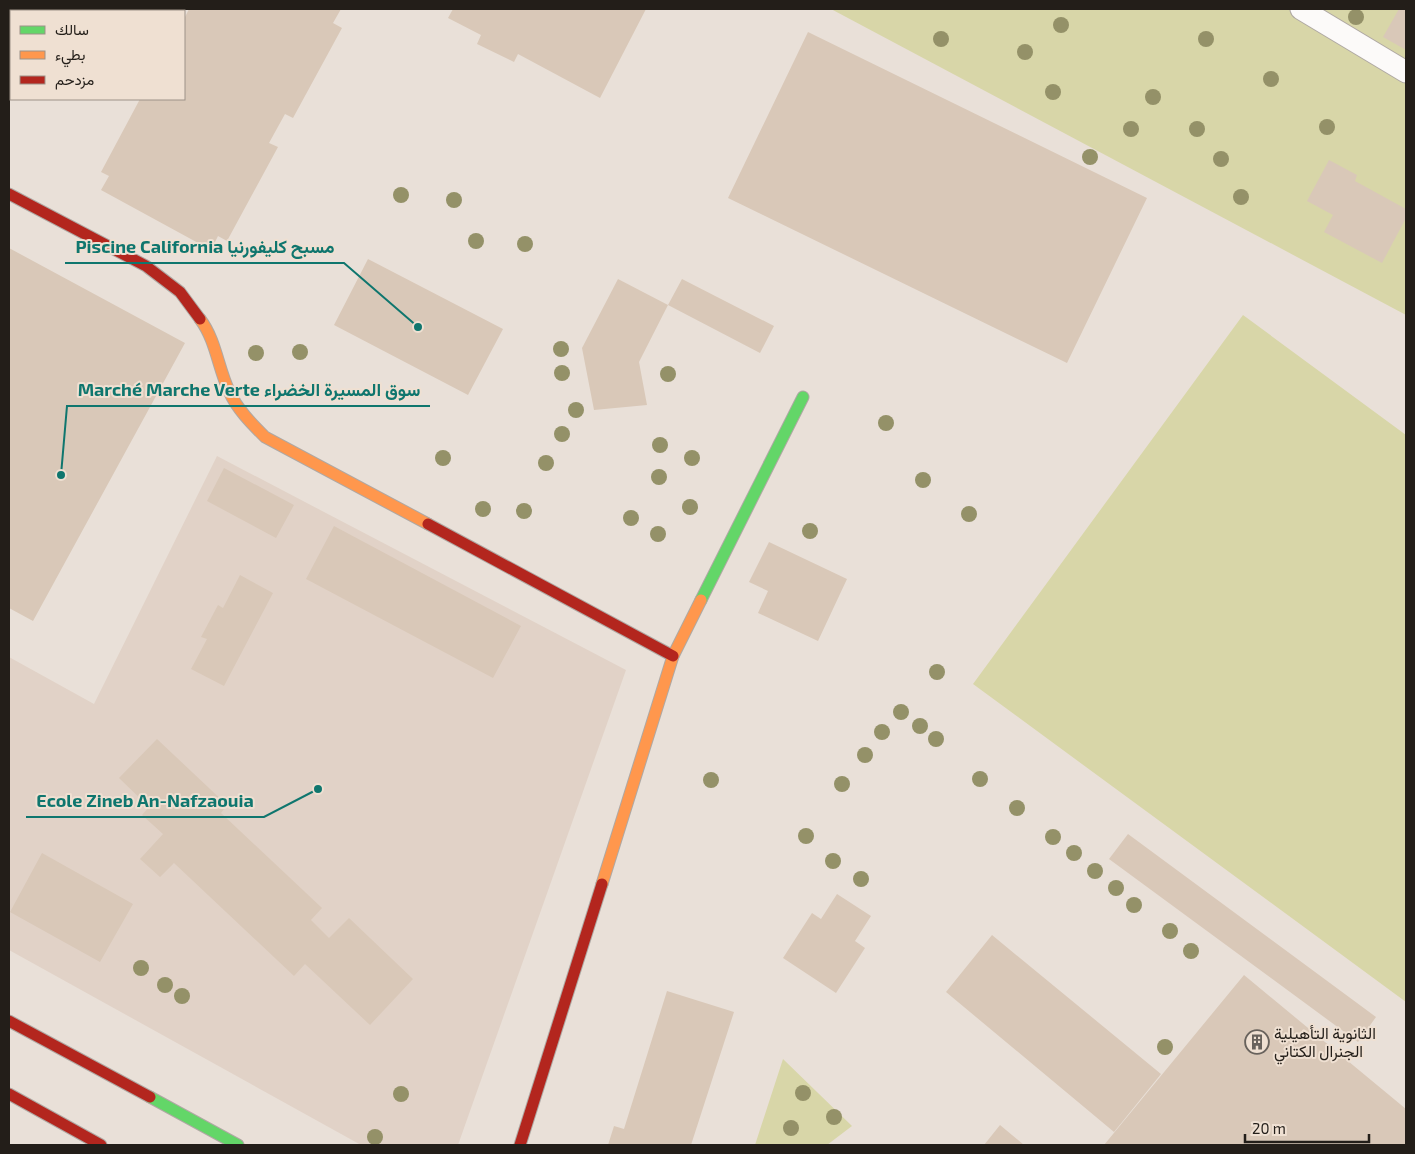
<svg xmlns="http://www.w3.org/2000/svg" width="1415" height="1154" font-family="'Exo 2',Vazirmatn,sans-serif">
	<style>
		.industrial { fill: #e1d2c7 }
		.green { fill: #d8d6a8 }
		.building { fill: #d9c8b8 }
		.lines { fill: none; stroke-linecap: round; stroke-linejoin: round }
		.lane-casing { stroke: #afa8a3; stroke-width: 23 }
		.fast-casing { stroke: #afa8a3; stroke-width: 13 }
		.slow-casing { stroke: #afa8a3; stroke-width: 13 }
		.jam-casing { stroke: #afa8a3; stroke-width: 13 }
		.lane { stroke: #fcfaf9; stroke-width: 21 }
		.fast { stroke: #63d668; stroke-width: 11 }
		.slow { stroke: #ff974d; stroke-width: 11 }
		.jam { stroke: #b3261e; stroke-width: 11 }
		.tree { fill: #949168 }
		.labels { text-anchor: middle; stroke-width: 4; stroke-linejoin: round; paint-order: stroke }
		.poi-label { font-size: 16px; fill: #231e19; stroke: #efe0d2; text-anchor: start }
		.leader { fill: none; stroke: #0f766e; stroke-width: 2 }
		.callout-dot { fill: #0f766e; stroke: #efe0d2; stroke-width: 2 }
		.callout-label { font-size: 18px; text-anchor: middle; font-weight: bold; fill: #0f766e; stroke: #efe0d2; stroke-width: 4; stroke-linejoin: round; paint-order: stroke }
	</style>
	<rect width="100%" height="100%" fill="#e9e0d8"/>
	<path class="industrial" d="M217,456L626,670L458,1145H361L9,950V657L94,704Z"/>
	<path class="green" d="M831,9H1406V315Z
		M1243,315L1406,435V1002L973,684Z
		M783,1059L852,1126L827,1145H755Z"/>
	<path class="building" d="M9,9H134L132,11H11V56L9,55Z
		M189,9H341L333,23L342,28L293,118L285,114L269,143L278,147L227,241L218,236L211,250L101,190L109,176L101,172L140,99H184V19Z
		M453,9H646L600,98L518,54L514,62L477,44L481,35L448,18Z
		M1399,9H1406V50L1383,37Z
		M808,32L1147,198L1067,363L728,198Z
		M1329,160L1357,175L1355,181L1406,209V218L1382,263L1324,232L1333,215L1307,201Z
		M9,248L185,343L33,621L9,608Z
		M368,259L503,329L468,395L334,325Z
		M618,279L668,305L639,362L647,405L594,410L582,348Z
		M682,279L774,326L760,353L668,305Z
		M224,468L294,505L276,538L207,501Z
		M334,526L521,626L493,678L306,579Z
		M769,542L847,579L818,641L758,613L768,591L749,582Z
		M240,575L273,593L224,686L191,669L207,639L201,637L218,605L223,608Z
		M157,739L227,805L221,813L322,908L311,920L329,938L349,918L413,979L370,1025L305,964L294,976L174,863L160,877L140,859L163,834L142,815L149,807L119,778Z
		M1128,834L1376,1017L1358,1042L1109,859Z
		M42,853L133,904L100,962L10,912Z
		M837,894L871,916L855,941L865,948L836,993L783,958L812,913L821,919Z
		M992,935L1161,1074L1114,1132L946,992Z
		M1244,975L1406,1109V1145H1104Z
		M667,991L734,1012L691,1145H608L614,1126L624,1129Z
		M1000,1125L1024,1145H984Z"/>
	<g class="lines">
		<g class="lane-casing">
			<path id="lane" d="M1301,9L1406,72"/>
		</g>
		<g class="fast-casing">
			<path id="fast" d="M701,600L803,397
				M150,1097L238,1145"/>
		</g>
		<g class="slow-casing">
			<path id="slow" d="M200,319C216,340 218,368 229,391C237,409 251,423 265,437L428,524
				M602,884L673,656L701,600"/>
		</g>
		<g class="jam-casing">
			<path id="jam" d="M9,194L146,266L180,292L200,319
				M428,524L673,656
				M9,1021L150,1097
				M9,1094L101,1145
				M520,1145L602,884"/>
		</g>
		<use href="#lane" class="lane"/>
		<use href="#fast" class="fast"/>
		<use href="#slow" class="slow"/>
		<use href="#jam" class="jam"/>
	</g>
	<g class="tree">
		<circle cx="1356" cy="17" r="8"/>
		<circle cx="1061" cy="25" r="8"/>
		<circle cx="941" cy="39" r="8"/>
		<circle cx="1206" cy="39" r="8"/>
		<circle cx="1025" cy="52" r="8"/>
		<circle cx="1271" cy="79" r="8"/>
		<circle cx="1053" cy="92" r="8"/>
		<circle cx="1153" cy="97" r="8"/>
		<circle cx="1327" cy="127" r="8"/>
		<circle cx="1131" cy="129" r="8"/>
		<circle cx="1197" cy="129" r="8"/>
		<circle cx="1090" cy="157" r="8"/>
		<circle cx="1221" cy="159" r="8"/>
		<circle cx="401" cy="195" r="8"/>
		<circle cx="1241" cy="197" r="8"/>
		<circle cx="454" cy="200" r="8"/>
		<circle cx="476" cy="241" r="8"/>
		<circle cx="525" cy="244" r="8"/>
		<circle cx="561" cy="349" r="8"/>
		<circle cx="300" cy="352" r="8"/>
		<circle cx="256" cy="353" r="8"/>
		<circle cx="562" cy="373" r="8"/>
		<circle cx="668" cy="374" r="8"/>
		<circle cx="576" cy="410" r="8"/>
		<circle cx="886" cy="423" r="8"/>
		<circle cx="562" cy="434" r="8"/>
		<circle cx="660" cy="445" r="8"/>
		<circle cx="443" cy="458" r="8"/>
		<circle cx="692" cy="458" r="8"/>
		<circle cx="546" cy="463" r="8"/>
		<circle cx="659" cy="477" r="8"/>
		<circle cx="923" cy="480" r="8"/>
		<circle cx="690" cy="507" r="8"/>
		<circle cx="483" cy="509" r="8"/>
		<circle cx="524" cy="511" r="8"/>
		<circle cx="969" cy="514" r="8"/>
		<circle cx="631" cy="518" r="8"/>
		<circle cx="810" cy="531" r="8"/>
		<circle cx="658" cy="534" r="8"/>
		<circle cx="937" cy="672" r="8"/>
		<circle cx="901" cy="712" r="8"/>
		<circle cx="920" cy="726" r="8"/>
		<circle cx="882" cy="732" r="8"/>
		<circle cx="936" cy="739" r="8"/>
		<circle cx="865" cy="755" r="8"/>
		<circle cx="980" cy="779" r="8"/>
		<circle cx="711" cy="780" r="8"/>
		<circle cx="842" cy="784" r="8"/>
		<circle cx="1017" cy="808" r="8"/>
		<circle cx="806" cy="836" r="8"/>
		<circle cx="1053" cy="837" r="8"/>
		<circle cx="1074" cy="853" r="8"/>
		<circle cx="833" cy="861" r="8"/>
		<circle cx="1095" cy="871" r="8"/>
		<circle cx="861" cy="879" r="8"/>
		<circle cx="1116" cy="888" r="8"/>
		<circle cx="1134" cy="905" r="8"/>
		<circle cx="1170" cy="931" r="8"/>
		<circle cx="1191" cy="951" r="8"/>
		<circle cx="141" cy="968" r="8"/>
		<circle cx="165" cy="985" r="8"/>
		<circle cx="182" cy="996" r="8"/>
		<circle cx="1165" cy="1047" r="8"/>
		<circle cx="803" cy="1093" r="8"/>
		<circle cx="401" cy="1094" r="8"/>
		<circle cx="834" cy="1117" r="8"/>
		<circle cx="791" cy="1128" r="8"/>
		<circle cx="375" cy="1137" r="8"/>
	</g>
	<defs>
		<g id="building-ring" transform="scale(1.25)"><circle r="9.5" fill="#efe0d2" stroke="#68625c" stroke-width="1.5"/><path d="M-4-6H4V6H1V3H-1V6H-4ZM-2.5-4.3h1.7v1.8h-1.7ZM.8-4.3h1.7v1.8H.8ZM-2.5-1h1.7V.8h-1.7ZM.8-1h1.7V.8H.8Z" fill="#68625c"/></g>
	</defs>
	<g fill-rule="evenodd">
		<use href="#building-ring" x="1257" y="1042"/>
	</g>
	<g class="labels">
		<g class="poi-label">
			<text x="1274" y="1039">الثانوية التأهيلية<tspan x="1274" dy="18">الجنرال الكتاني</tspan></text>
		</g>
	</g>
	<path class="leader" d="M418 327L344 263H65M61 475L67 406H430M318 789L264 817H26"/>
	<g class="callout-dot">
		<circle cx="418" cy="327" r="5"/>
		<circle cx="61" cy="475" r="5"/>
		<circle cx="318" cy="789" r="5"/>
	</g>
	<g class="callout-label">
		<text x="205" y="253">Piscine California مسبح كليفورنيا</text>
		<text x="249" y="396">Marché Marche Verte سوق المسيرة الخضراء</text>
		<text x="145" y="807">Ecole Zineb An-Nafzaouia</text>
	</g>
	<rect width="1415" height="1154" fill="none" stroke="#231e19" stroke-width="20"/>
	<rect x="10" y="10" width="175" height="90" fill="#efe0d2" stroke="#9d9288"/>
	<rect x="20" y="26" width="25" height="8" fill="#63d668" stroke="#9d9288"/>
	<text x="55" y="35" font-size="15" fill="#231e19">سالك</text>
	<rect x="20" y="51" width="25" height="8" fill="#ff974d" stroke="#9d9288"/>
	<text x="55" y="60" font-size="15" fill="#231e19">بطيء</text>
	<rect x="20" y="76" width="25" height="8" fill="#b3261e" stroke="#9d9288"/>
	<text x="55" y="85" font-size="15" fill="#231e19">مزدحم</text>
	<path d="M1245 1134v8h124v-8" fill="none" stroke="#231e19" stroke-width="2.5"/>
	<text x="1252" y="1134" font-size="15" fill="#231e19" stroke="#efe0d2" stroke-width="4" paint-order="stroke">20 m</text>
</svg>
